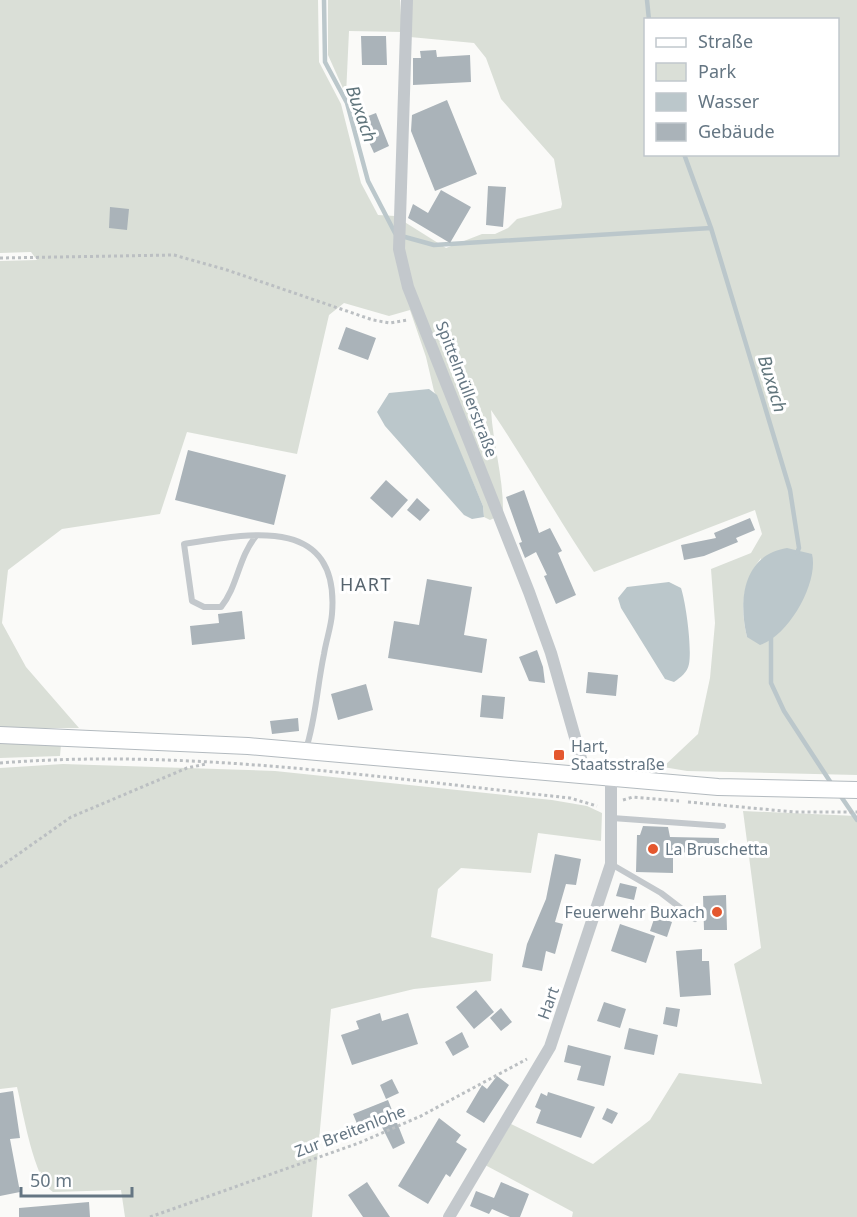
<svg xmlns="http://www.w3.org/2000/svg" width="857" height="1217" font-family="'Noto Sans',sans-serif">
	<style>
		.green { fill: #dadfd7; fill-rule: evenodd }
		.water { fill: #bbc7cb }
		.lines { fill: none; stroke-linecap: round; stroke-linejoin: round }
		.stream { stroke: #bbc7cb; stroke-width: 4.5 }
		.building { fill: #aab3b9 }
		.secondary-casing { stroke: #b3babf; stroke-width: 18 }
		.path { stroke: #bbbfc2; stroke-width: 3; stroke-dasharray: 3 3; stroke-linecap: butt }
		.service { stroke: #c3c8cc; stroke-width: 6 }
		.minor { stroke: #c3c8cc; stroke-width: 12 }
		.secondary { stroke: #fff; stroke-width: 16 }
		.poi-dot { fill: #e4572e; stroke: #fff; stroke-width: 2 }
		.labels { text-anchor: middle; stroke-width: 6; stroke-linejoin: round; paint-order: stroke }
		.street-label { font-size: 16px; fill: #657683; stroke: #fff }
		.poi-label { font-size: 16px; fill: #657683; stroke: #fff; text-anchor: start }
		.water-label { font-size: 18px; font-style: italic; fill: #60757c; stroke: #fff }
		.neighbourhood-label { font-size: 18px; letter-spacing: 1.5px; fill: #57646e; stroke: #fff }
	</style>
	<rect width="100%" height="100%" fill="#fafaf8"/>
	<path class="green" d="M0,0H318L319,62L341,104L361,183L378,215L395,216L446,248L482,234H495L508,228L517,219L561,208L562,204L554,159L501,99L486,58L474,43L410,37L411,0H857V775L687,771L663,767L698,734L710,678L715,623L711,569L751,553L762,534L755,510L594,572C558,519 527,463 491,410C493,445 504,479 503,514L490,520L484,517L483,506L434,391L426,357L410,310L389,316L344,303L329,315L297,454L187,432L160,514L62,529L8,570L2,623L26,667L79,728H0V261L37,260L31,252L0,253ZM646,20H838V154H646ZM761,558L747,637C740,608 742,582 761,558Z
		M328,0H400L402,32L349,31L346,95L328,55Z
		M0,740L61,745L60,756L0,758Z
		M63,764L275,771L552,800L587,806L602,813L601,841L538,833L531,873L461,868L438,889L431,937L493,954L491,981L414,989L331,1009L312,1217H125L121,1190L53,1192C34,1179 23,1111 17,1087L0,1089V768Z
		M743,811L857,816V1217H572L573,1212L485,1165L511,1124L593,1164L650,1120L679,1073L762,1084L734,964L761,948Z"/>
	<path class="water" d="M429,389L437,395L483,506L484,517L472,519L464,515L385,426L377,412L389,393Z
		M787,548L812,554C819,582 789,636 760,645L747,637C738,600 743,555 787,548Z
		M669,582L681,588C686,603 692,648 689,664C687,673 681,677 674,682L665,679L621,608L618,598L627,587Z"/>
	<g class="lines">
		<path class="stream" d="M324,0L325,62L347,103L368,181L395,233
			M647,0L649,20
			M684,154L711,228L790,490L799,548L797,553
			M405,237L434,245L711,228
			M771,638V683L784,711L833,786
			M840,795L857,820"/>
	</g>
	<path class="building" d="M361,36H386L387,65H362Z
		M436,50L437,57L470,55L471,82L413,85V58H421L420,51Z
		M447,100L477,174L435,191L411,131L412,115Z
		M376,113L389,146L374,153L368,140L370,139L363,118Z
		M488,186L506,187L503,227L486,225Z
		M441,190L471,207L450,243L408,218L413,204L428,213Z
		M110,207L129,209L127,230L109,228Z
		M346,327L376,338L368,360L338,349Z
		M188,450L286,475L274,525L175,500Z
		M386,480L408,500L392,518L370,498Z
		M524,490L539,533L550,528L562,551L558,553L576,595L556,604L544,576L547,575L536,552L525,558L519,543L522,542L506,497Z
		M417,498L430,510L420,521L407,510Z
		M750,518L755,530L736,538L738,542L704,556L684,560L681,545L716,538L714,533Z
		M427,579L472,587L464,635L487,639L482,673L388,658L394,621L419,625Z
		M242,611L245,639L192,645L190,626L219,623L218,614Z
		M537,650L543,667L545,683L529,681L519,657Z
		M588,672L618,675L616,696L586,693Z
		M366,684L373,710L338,720L331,694Z
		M482,695L505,697L503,719L480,717Z
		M298,718L299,731L272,734L270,721Z
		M643,826L668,827L670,837L719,838V854L673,852V873L636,872L637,835H640Z
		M555,854L581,859L576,885L566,884L555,922L563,924L555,954L546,951L542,971L522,967L527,944L546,899Z
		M620,883L637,887L634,900L616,896Z
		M726,895L727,930H704L703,896Z
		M655,916L672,922L667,937L650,931Z
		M620,924L655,936L646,963L611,951Z
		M702,949V961H709L711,995L680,997L676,951Z
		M476,990L494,1012L474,1029L456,1007Z
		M604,1002L626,1009L620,1028L597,1021Z
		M666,1007L680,1009L677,1027L663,1024Z
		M501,1008L512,1022L501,1031L490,1018Z
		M380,1013L382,1021L408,1013L418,1044L352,1065L341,1035L359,1029L356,1021Z
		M629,1028L658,1035L654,1055L624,1049Z
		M462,1032L469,1047L453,1056L445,1042Z
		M568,1045L611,1056L604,1086L577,1080L581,1066L564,1062Z
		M497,1076L509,1085L484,1123L466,1112L482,1085L487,1089Z
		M392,1079L399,1093L386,1099L380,1085Z
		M13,1091L20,1138L10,1139L20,1192L0,1196V1093Z
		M548,1092L595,1107L581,1138L536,1123L541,1110L535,1107L541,1093L547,1096Z
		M388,1100L405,1143L393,1149L380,1123L360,1131L353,1114Z
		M607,1108L618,1113L612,1124L602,1119Z
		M439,1118L461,1135L456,1142L467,1149L450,1177L446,1174L428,1204L398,1186Z
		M367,1182L380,1202L390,1217H363L348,1195Z
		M501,1182L529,1194L520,1217H510L492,1209L489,1214L470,1206L476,1191L494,1198Z
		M89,1202L90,1217H19V1208Z"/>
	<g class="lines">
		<g class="secondary-casing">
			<path id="secondary" d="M0,735L248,746L718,787L857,790"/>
		</g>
		<path class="path" d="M0,258L174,255L227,270L373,320L390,323L407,320
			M0,763C190,748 382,778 570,798L597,806
			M623,800L633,797L679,801
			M688,802L794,812H857
			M0,867L71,817L187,768L206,764
			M150,1217L359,1143L421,1116L527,1059"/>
		<path class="service" d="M256,536C238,558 238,586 221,607H204L192,601L184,544C250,533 340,515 332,614C331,627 326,641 324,654C317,687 316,718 306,749
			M612,818L723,826
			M611,864L661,893L695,919"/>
		<path class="minor" d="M407,0L399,249L408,287L529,592L551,653L586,776
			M449,1217L550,1047L611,864V778"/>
		<use href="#secondary" class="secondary"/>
	</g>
	<g class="poi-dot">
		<rect x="553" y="749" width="12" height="12" rx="3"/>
		<circle cx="653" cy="849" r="6"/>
		<circle cx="717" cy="912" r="6"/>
	</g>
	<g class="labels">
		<g class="street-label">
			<text transform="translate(467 389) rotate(69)" y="6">Spittelmüllerstraße</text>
			<text transform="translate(548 1003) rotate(-70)" y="6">Hart</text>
			<text transform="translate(350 1131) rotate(-21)" y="6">Zur Breitenlohe</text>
		</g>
		<g class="poi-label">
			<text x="571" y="752">Hart,<tspan x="571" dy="18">Staatsstraße</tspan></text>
			<text x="665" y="855">La Bruschetta</text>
			<text x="705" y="918" text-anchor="end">Feuerwehr Buxach</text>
		</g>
		<g class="water-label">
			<text transform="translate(361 114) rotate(71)" y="6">Buxach</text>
			<text transform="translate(772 384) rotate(73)" y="6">Buxach</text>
		</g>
		<g class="neighbourhood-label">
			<text x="366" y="591">HART</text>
		</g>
	</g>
	<rect x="644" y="18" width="195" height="138" fill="#ffffff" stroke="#c1c8cd" stroke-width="1.5"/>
	<rect x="656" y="38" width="30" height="9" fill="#ffffff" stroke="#c1c8cd" stroke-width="1.5"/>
	<text x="698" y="48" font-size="18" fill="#657683">Straße</text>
	<rect x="656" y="63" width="30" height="18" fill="#dadfd7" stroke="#c1c8cd" stroke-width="1.5"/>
	<text x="698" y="78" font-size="18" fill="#657683">Park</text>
	<rect x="656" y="93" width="30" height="18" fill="#bbc7cb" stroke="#c1c8cd" stroke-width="1.5"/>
	<text x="698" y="108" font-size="18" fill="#657683">Wasser</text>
	<rect x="656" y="123" width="30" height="18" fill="#aab3b9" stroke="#c1c8cd" stroke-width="1.5"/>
	<text x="698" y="138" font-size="18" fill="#657683">Gebäude</text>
	<path d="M21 1187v9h111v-9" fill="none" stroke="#657683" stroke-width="3"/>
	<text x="30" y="1187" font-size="18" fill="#657683" stroke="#ffffff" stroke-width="4.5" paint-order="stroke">50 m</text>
</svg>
